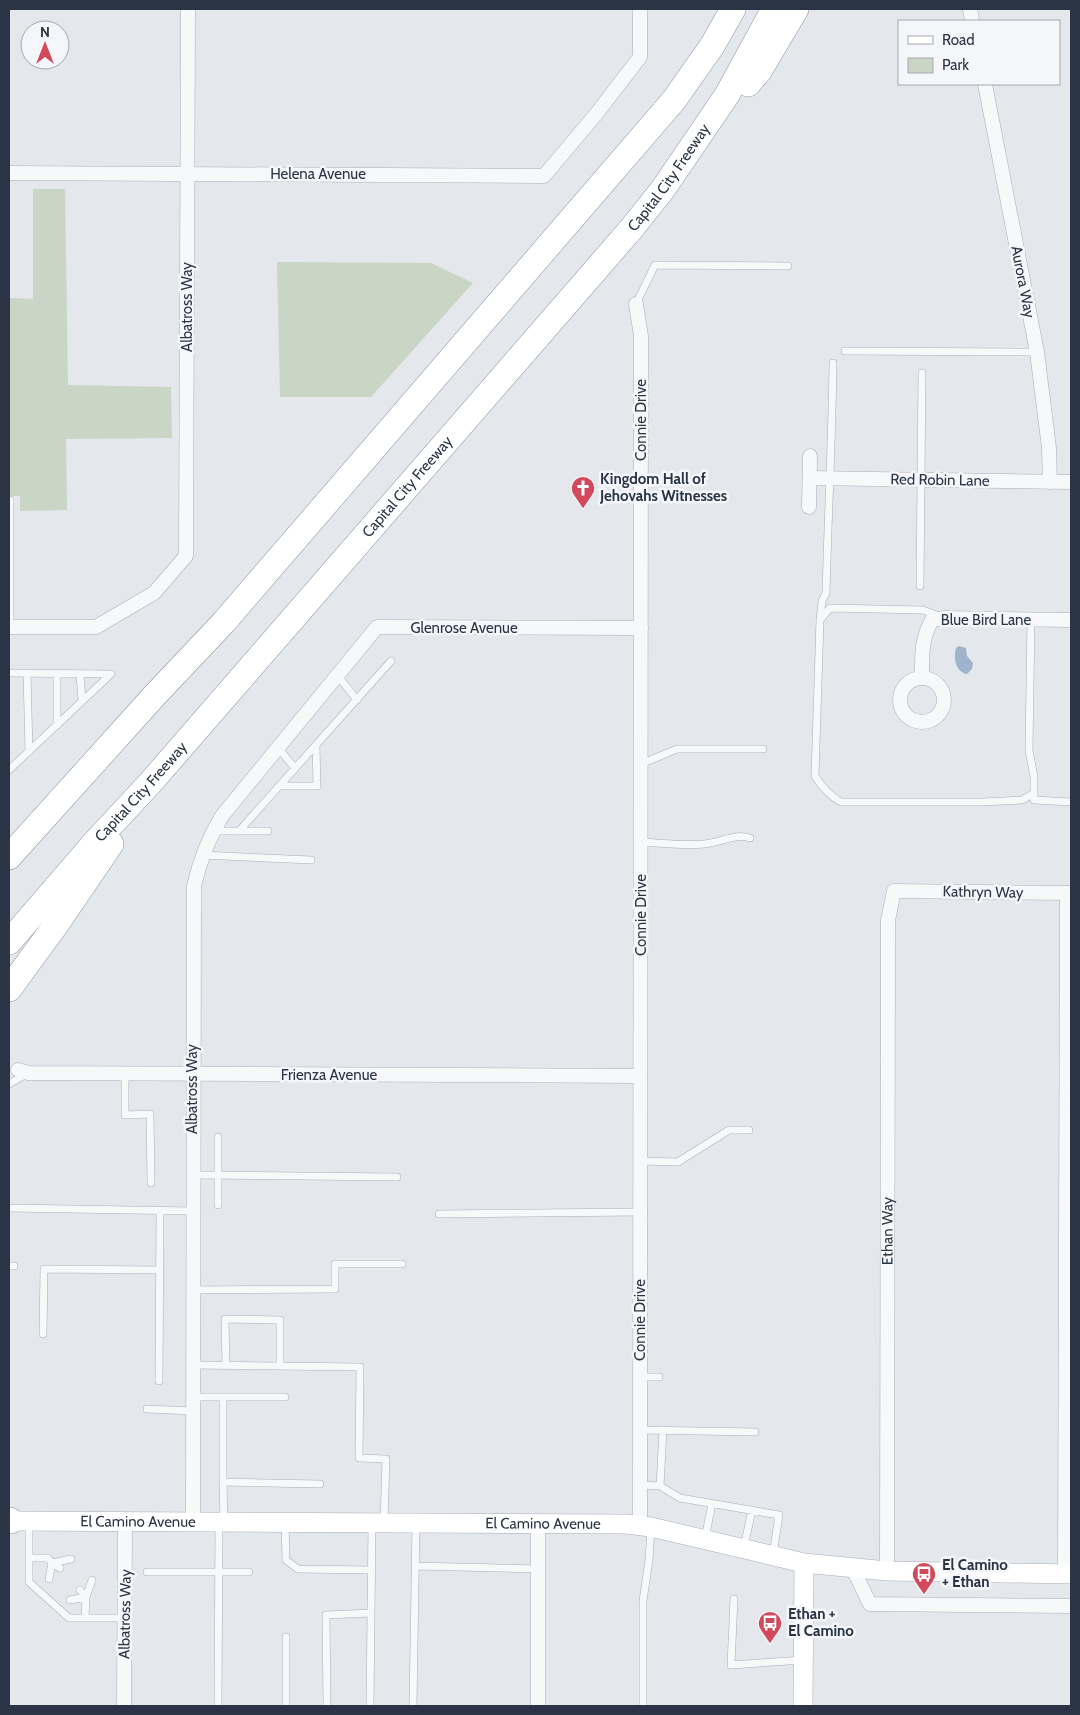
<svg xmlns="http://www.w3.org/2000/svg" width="1080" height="1715" font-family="Cabin,sans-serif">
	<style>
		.green { fill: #c9d6c5 }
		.water { fill: #9fb4cc }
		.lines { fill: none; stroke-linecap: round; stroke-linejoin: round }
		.lane-casing { stroke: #a9aeb7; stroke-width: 8 }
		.street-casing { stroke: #a9aeb7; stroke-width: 15 }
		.secondary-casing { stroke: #a9aeb7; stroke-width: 20 }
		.highway-casing { stroke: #8b94a3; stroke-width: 26 }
		.lane { stroke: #f7f8fa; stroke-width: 7 }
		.street { stroke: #f7f8fa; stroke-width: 14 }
		.secondary { stroke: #fff; stroke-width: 19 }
		.highway { stroke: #fff; stroke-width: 25 }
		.labels { text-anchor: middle; stroke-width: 5; stroke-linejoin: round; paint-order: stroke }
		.street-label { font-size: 15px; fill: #2b3445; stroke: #f4f6f9 }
		.poi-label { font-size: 15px; font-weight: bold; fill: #2b3445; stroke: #f4f6f9; text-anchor: start }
	</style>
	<rect width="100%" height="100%" fill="#e4e7ec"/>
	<path class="green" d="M33,189H65L68,385L171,387L172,438L66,439L67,510L20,511V496H9V298L33,299Z
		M277,262L431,263L473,283L371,397H280Z"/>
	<path class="water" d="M959,646L966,648L967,656L973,663L972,669L967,674C956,672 953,659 956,648Z"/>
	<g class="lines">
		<g class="lane-casing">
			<path id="lane" d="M636,304L655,265L788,266
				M845,351L1037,352
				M920,586L922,373
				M939,616L923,610L830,608L820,620L815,776C822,787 830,796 841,802H982L1022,800L1034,793
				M820,620L822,601L826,593C828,517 832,440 833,363
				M1031,620L1029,750L1034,777V800L1071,802
				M10,627V500
				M9,673L111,674
				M27,673L29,751
				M57,673V725
				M80,674L82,701
				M338,676L357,700
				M278,748L295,768
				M641,764L677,749H763
				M9,770L111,674
				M279,786H317L316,746
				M213,831H268
				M239,831L391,661
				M641,842C662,843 683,846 704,844C721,843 733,833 750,838
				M202,855L311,860
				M125,1074V1115L150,1114L151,1183
				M9,1084L28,1073
				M218,1137V1205
				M640,1161L678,1162L729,1130H749
				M193,1175L397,1177
				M9,1208L192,1211
				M439,1214L640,1212
				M9,1266H14
				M193,1290L335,1289V1264H402
				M43,1334L44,1269L159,1270
				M193,1365L360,1367L359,1458L386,1459L384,1523
				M226,1365L225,1319L280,1320V1366
				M640,1377H659
				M159,1381L160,1211
				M193,1397H285
				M223,1397V1482L320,1484
				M147,1409L193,1411
				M640,1430L755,1432
				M663,1430L660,1486L680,1498L779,1515L773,1555
				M223,1482L224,1522
				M640,1485L660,1486
				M29,1522V1582L69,1618H124
				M285,1523L286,1560L298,1569L371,1570
				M705,1538L712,1504
				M744,1547L752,1510
				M29,1558H48L52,1563L49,1579
				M415,1566L538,1569
				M60,1568L52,1563L71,1559
				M147,1572H249
				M80,1590L86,1597L85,1618
				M734,1599L731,1665L803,1660
				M70,1600L86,1597L92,1580
				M218,1706L219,1524
				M286,1706V1637
				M327,1706L326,1615L371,1613
				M370,1706L372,1524
				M413,1706L416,1523
				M643,1706V1601L649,1560L651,1528"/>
		</g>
		<g class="street-casing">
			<g id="street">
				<path d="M970,9L972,21"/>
				<path d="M985,84L1037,352L1049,448L1050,482"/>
				<path d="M9,173L544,176L597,113L640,57V9"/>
				<path d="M636,304L641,336L640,1525"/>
				<path d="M810,478L1071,482"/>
				<path d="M809,507L810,456"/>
				<path d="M9,627H96L154,593L186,556L188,9"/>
				<path d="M922,678C922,657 921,639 932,620L945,618L1071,620"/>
				<circle cx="922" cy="700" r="22"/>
				<path d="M18,1070L28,1073L640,1076"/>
				<path d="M193,1522L194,886C200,860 208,839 222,816L377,627L641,628"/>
				<path d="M538,1524V1706"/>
				<path d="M852,1567L870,1604L1071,1606"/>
				<path id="s1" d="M887,1571L888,920L894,891L1071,893"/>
				<path d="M1065,1574L1067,893"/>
				<path d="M124,1706L125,1522"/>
			</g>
		</g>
		<g class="secondary-casing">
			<g id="secondary">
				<path id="s2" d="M9,1521L626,1524L651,1527L804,1563L887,1571L1071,1574"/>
				<path d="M803,1706L804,1563"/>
			</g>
		</g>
		<g class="highway-casing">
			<g id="highway">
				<path d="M748,84L760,70L796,9"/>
				<path d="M9,857L155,695L224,622L674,100L712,46L733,9"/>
				<path id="s3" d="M9,942L97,840L151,782L632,228L663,189L727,95L774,9"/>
				<path d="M9,989L58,922L111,844"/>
				<path d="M9,1520L11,1521"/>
			</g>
		</g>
		<use href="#lane" class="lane"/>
		<use href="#street" class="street"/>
		<use href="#secondary" class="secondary"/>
		<use href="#highway" class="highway"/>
	</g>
	<defs>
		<g id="church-pin" transform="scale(1.25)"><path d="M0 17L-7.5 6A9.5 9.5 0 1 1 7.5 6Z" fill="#d1495b" stroke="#f4f6f9"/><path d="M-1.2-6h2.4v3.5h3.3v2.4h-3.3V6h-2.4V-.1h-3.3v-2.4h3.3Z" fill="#fff"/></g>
		<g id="bus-pin" transform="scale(1.25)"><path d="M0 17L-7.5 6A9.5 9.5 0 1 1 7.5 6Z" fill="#d1495b" stroke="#f4f6f9"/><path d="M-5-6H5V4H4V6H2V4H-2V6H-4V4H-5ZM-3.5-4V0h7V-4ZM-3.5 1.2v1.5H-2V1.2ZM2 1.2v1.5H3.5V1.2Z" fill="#fff"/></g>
	</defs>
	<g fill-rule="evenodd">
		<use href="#church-pin" x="583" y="488"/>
		<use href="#bus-pin" x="924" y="1574"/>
		<use href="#bus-pin" x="770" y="1623"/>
	</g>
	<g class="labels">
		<g class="street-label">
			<text x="318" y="179">Helena Avenue</text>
			<text dy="5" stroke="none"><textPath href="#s3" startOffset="1010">Capital City Freeway</textPath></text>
			<text transform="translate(1023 282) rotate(79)" y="5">Aurora Way</text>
			<text transform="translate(187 307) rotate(-90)" y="5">Albatross Way</text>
			<text transform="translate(641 420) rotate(-90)" y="5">Connie Drive</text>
			<text transform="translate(940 480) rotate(1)" y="5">Red Robin Lane</text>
			<text dy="5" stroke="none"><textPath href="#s3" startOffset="605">Capital City Freeway</textPath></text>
			<text x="986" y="625">Blue Bird Lane</text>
			<text x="464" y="633">Glenrose Avenue</text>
			<text dy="5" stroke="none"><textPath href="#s3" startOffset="200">Capital City Freeway</textPath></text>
			<text transform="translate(983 892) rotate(1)" y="5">Kathryn Way</text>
			<text transform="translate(641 915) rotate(-90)" y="5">Connie Drive</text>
			<text x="329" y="1080">Frienza Avenue</text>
			<text transform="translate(192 1089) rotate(-90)" y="5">Albatross Way</text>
			<text dy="5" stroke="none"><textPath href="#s1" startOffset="340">Ethan Way</textPath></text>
			<text transform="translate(640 1320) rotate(-90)" y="5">Connie Drive</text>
			<text dy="5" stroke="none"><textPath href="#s2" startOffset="129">El Camino Avenue</textPath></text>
			<text dy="5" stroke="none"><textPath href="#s2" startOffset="534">El Camino Avenue</textPath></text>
			<text transform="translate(125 1614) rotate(-89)" y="5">Albatross Way</text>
		</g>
		<g class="poi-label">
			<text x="600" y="484">Kingdom Hall of<tspan x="600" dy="17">Jehovahs Witnesses</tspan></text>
			<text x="942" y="1570">El Camino<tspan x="942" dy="17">+ Ethan</tspan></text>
			<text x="788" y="1619">Ethan +<tspan x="788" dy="17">El Camino</tspan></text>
		</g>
	</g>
	<rect width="1080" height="1715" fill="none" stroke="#2b3445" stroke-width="20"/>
	<rect x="898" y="20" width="162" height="65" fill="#f4f6f9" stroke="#a4a8b1"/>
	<rect x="908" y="36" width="25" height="8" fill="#ffffff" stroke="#a4a8b1"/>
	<text x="942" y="45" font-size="15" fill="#2b3445">Road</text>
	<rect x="908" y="58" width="25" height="15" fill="#c9d6c5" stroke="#a4a8b1"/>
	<text x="942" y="70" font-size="15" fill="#2b3445">Park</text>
	<g transform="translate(45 45)"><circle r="24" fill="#f4f6f9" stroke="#a4a8b1"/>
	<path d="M0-4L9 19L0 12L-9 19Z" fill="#d1495b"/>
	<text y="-8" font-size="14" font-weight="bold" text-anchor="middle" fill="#2b3445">N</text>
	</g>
</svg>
